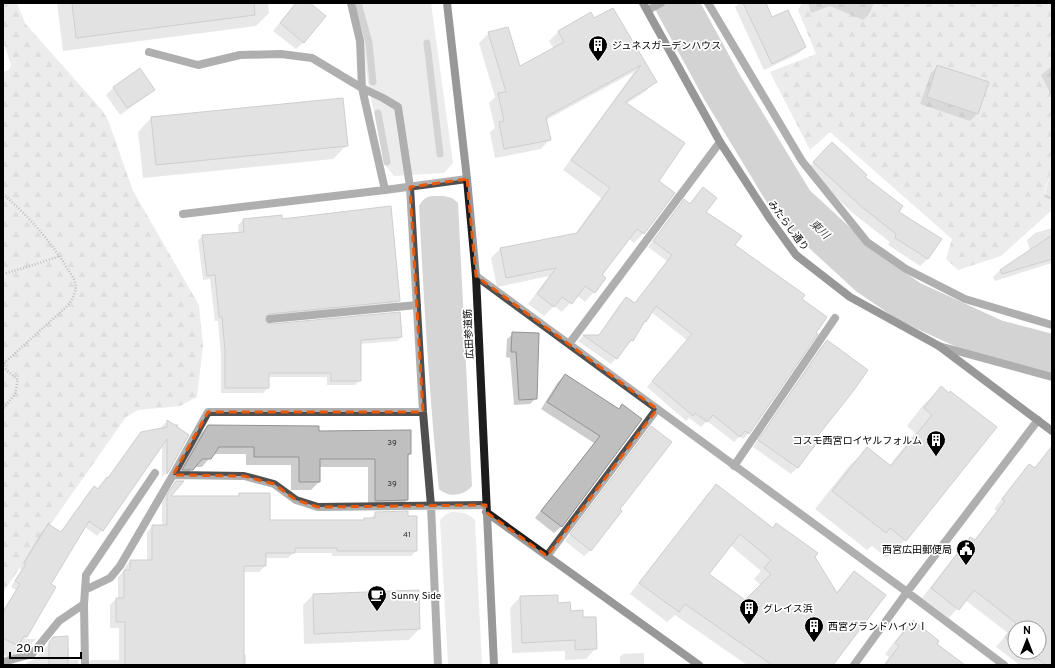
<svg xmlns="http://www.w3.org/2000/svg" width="1055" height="668" font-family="Overpass,'Noto Sans JP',sans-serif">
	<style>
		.forest { fill: url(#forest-firs) }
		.park { fill: #d6d6d6 }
		.shadow { fill: #0003; fill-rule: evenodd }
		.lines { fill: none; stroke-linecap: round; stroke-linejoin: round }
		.stream { stroke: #9d9d9d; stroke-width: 7 }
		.river { stroke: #9d9d9d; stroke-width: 43 }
		.building { fill: #bfbfbf; stroke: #939393; fill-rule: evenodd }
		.path { stroke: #717171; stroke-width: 2.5; stroke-dasharray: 1 2; stroke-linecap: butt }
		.street { stroke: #4f4f4f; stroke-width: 8 }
		.secondary { stroke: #1c1c1c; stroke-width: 8 }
		.marked { fill: none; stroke: #e8590c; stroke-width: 3; stroke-dasharray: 8 5; stroke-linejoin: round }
		.labels { text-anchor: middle; stroke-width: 3.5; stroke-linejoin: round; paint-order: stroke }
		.number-label { font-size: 8px; fill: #303030 }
		.poi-label { font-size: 10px; fill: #000; stroke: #fff; text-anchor: start }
		.street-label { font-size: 10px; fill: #000; stroke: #fff }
		.water-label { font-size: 11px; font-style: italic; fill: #3e3e3e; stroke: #fff }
	</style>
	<defs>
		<pattern id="forest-firs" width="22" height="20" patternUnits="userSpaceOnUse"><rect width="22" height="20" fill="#d6d6d6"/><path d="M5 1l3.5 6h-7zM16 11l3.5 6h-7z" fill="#b6b6b6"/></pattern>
	</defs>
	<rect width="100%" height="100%" fill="#fff"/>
	<path class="forest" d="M3,3H17L25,23L31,30L102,110L108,120L133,191L199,305L203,346L197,397L180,406L138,410L126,417L3,592V72L9,70L11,65L3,41Z
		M802,3H1052V168L1044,194L1052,198V210L1001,256L958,270L946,259L952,239L830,132L810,150L770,72L816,54L798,10Z"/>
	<path class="park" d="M353,3H431L453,163L444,173L394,176L385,165L368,83L363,41Z
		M444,196L452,198L458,203L472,486C464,496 448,498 439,489C429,395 424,301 419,206C425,194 432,196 444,196Z
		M451,512C461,512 467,512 475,520L482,665H448L440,520L445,515Z"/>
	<path class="shadow" d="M57,3H268L269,13L256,26L63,51Z
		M296,3H308L304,42L296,49L273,31Z
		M482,3H509L482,4Z
		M740,3H765L772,18L805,47L798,54L764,70L735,7Z
		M808,3H874L869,14L863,20L830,6L811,13Z
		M612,9L655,82L646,91L626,104L658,181L674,193L643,234L634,243L628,238L601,275L594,292L585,302L577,295L562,312L554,306L544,316L528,304L549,276L497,287L491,258L500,249L575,234L601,198L563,170L634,72L546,120L550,139L541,149L495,158L490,132L495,128L489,103L495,97L479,43L489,33L519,68L554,49L549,41L558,32L591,14L594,20Z
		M938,66L988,83L977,114L970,121L920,104L931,73Z
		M1052,66V95H1051L1041,75Z
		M140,69L154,89L147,96L120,115L106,95L113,88Z
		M151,118L347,145L333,159L143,178L138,132Z
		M825,150L864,177L898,212L928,259L920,266L888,245L890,242L855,215L807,170Z
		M1052,168V200L1044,197Z
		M703,189L705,212L734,246L749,433L743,439L740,436L734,442L707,421L701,427L689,418L686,421L647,387L687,340L651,312L632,340L611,364L578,341L583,336H598L620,304L626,298L634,304L667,261L648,247L679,206L684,201L689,204Z
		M281,216V220L399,301L394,305L264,318L265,323L270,326L401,337L397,341L360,344V380L355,385H327V377H268V388L263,393H221V356L218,321H215L210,279L203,280L198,240L203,236L239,233L238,225L243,220Z
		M1052,228V263L995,281L993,277L1000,270L1030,250L1027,240L1035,233Z
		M513,334L536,398L530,404L514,405L510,358L506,357L507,339Z
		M827,341L811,442L798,467L791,474L753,447L820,348Z
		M565,375L618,410L641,420L561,527L554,533L535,518L594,443L541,409L558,382Z
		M941,388L995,428L905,540L887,558L872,546L867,550L815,509L849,466L867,449L889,466L915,433L907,426L923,405Z
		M168,421L187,436L167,473L162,477V445L102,530L97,536L85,527L50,585L55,588L25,639H36L22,654L9,658L3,654V614L6,610L4,609L16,590L11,587L21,570L20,568L42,531L48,526L60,533L89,492L94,487L97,489L107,479L136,438L142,432L162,429V426Z
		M208,426L318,432L410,454L407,457V500L399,508H368V467H319V482L311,490H291V465H246V454H213L202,467H194L184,477H175L200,434Z
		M651,427L618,509L591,550L584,556L565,541L645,434Z
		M1048,452L1052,455V665H1020L996,647L1008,633L965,600L949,618L922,598L961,548L970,538L974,541L997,511L994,509L1020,475L1030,465L1034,468ZM1015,628H1039V652H1015Z
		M177,482L169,497H237L239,494L269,521H361L364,519H370L376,513L416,551L411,556H332V553H293L288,558H265V566L259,572H242V655H246V665H86L91,660H119V628H110V605L116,599H118V577L124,571L125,567L130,561H147V532L153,526H162V502L171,488Z
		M716,485L772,529L814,557L836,593L854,572L832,665H747L675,615L667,622L630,594L706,496ZM730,545L761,571L754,579L761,585L746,601L707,574Z
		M313,595L419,629L409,640L304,644L303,605Z
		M520,597L570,612L582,618L596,648L586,659L565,660V651L512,653L510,608Z
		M913,622L956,665H883L889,657L885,654L902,632Z
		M54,638L67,649H69V660H78L79,665H25L28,662L35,659Z
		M644,653V665H620V657L623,654Z"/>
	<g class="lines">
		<path class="stream" d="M358,3L369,43L373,82
			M427,43L440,154
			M378,113L387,162"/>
		<path class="river" d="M676,3L722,87L793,204L869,274L910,302L995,341L1052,356"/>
	</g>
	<path class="building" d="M72,3H254L255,15L76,38Z
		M296,3H310L326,16L304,43L280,23Z
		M743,3H766L772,17L788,10L806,47L772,64Z
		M613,8L657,82L625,102L685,143L659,181L675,193L644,234L637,229L602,275L606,278L595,293L585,286L572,304L562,297L554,307L537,294L556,268L506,278L500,248L577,233L610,188L571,160L641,65L546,117L551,140L504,149L499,122L504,121L498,93L506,92L488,32L508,27L520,66L564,42L558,31L591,12L594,18Z
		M937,65L989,82L978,114L927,97Z
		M140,68L155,90L127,108L113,87Z
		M343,98L348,146L156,165L151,117Z
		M832,142L867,175L865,177L903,206L899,212L942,239L928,259L895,238L896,234L863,208L813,162Z
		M703,187L717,198L706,212L742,236L735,245L805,295L802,299L827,317L816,333L818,334L749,434L745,431L740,437L713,415L707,422L695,413L693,416L652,381L692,334L656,306L646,322L645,321L633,341L631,340L617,359L583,335H599L626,297L635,303L672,255L653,241L684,199L690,204Z
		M391,206L400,301L269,314L267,315L265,319L266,322L271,324L400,312L402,337L361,340V381H331V373H269V388H225V351L222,317H219L215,275L207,276L202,235L244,232L243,219L282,215V219Z
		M1052,235V259L1002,274L1000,270Z
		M512,332L539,333L537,399L519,400L516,352H511Z
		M827,340L868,370L854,390L813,442L816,444L798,468L758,440Z
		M565,374L619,409L622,404L642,419L562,527L541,511L600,436L547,402Z
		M941,386L949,393L950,391L997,427L906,541L890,528L886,533L832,491L867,447L891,466L932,415L924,408Z
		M167,420L175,425H178L176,426L189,435L167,474V439L103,531L89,521L51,584L56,587L27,637L24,636L18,646L3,638V612L20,584L15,581L26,564L24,563L48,524L61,532L94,486L98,489L107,477L108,478L141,432L167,427Z
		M208,425L319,426V431L411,430V454H408V500L375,501V459H320V482H299V457H254V447H219L211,459H202L193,470H182Z
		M651,426L672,442L620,509L622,511L591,551L570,534Z
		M1052,446V665H1046L1037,658L1035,660L1024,652H1039V628H1015V645L1005,637L1016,623L974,590L959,610L931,588L970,537L975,540L1005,501L1002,499L1029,464L1035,468Z
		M176,481H184L171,496H239V493H270V520H364V518H375V512L408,511V516H417V551H337V548H295V553H266V566H244V665H125V622H116V598H124V570H130V560H152V525H167V495Z
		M716,484L773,528L776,523L818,553L815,557L837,593L854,571L886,595L833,665H772L685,604L679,612L639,583ZM740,534L771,560L764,568L771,574L745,600L709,574Z
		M419,590L420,629L314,634L313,594Z
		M558,595V603L570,602L571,611L583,610V617H596L597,649L575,650V640L522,643L520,596Z
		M913,620L939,641L937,644L965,665H885L899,646L895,643Z
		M68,636V665H49V642L53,637Z"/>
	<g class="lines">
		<path class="path" d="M3,194C28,216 50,240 67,268C69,272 74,277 75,282C78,292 71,302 64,309L3,364
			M3,274L30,266L60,256
			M3,367L18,380L15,394L3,409"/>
		<path class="street" d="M351,3L360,41L362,88L383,98L398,107L410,187L423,412L431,506L438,665
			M708,3L802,161L867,242L906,269L965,299L1052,325
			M648,10L661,3
			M149,52L198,65L240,55L281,54L312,58L362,88L385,190
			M183,214L385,190L467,179
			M476,276L907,592L1004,665
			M270,319L417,305
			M569,344L720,142
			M939,346L1052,377
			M423,412H208L173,475L244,476L274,484L296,500L318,507L486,505
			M734,466L835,318
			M547,556L657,409
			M85,590L86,575L155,473
			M84,604L85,590L110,578L120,566L173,475
			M3,662L32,654L59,621L84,604L85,665
			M854,665L907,592L1038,420"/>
		<path class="secondary" d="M447,3L467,179L476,276L494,665
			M643,3L720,142L770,219L796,255L850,297L939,346L1052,431
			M486,512L699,665"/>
	</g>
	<path d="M0 0H1055V668H0ZM467,179L476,276L657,409L547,556L486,512V505L318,507L296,500L274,484L244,476L173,475L208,412H423L410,187Z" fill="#fff" fill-opacity=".55" fill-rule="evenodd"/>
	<path class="marked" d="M467,179L476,276L657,409L547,556L486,512V505L318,507L296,500L274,484L244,476L173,475L208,412H423L410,187Z"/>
	<defs>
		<g id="building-pin" transform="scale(1)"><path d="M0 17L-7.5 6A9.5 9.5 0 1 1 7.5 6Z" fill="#000" stroke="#fff"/><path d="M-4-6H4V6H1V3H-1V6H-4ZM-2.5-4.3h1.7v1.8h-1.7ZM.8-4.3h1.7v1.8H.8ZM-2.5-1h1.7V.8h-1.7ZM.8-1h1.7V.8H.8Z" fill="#fff"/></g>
		<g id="civic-pin" transform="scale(1)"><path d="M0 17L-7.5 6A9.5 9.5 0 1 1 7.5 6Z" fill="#000" stroke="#fff"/><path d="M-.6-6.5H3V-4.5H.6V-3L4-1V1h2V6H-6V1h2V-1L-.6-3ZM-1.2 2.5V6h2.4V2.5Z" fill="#fff"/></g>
		<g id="cafe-pin" transform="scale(1)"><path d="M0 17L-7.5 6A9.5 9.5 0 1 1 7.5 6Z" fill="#000" stroke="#fff"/><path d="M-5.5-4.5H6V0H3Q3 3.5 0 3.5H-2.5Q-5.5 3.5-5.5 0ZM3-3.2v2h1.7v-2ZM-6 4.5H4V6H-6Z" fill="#fff"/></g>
	</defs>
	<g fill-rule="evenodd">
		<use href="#building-pin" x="598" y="45"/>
		<use href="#building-pin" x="936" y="440"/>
		<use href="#civic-pin" x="966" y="549"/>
		<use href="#cafe-pin" x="377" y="595"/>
		<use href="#building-pin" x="749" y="608"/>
		<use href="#building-pin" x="814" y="626"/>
	</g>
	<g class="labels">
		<g class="number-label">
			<text x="392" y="445">39</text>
			<text x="392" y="486">39</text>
			<text x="407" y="537">41</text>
		</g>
		<g class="poi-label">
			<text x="612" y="49">ジュネスガーデンハウス</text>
			<text x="922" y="444" text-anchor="end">コスモ西宮ロイヤルフォルム</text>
			<text x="952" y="553" text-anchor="end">西宮広田郵便局</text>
			<text x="391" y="599">Sunny Side</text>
			<text x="763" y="612">グレイス浜</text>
			<text x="828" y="630">西宮グランドハイツⅠ</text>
		</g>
		<g class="street-label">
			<text transform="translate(789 225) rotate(53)" y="4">みたらし通り</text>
			<text transform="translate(468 334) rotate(-93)" y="4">広田参道筋</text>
		</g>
		<g class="water-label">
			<text transform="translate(820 229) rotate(43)" y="4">東川</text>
		</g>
	</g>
	<rect width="1055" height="668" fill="none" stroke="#000000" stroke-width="8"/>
	<g transform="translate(1027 640)"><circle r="19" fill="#ffffff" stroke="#999999"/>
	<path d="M0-3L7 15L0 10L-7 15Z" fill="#000000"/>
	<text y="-6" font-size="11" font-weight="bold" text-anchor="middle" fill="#000000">N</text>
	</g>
	<path d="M10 652v6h71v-6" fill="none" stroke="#000000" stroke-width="2"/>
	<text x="16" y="652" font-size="12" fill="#000000" stroke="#ffffff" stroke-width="3" paint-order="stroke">20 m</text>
</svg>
